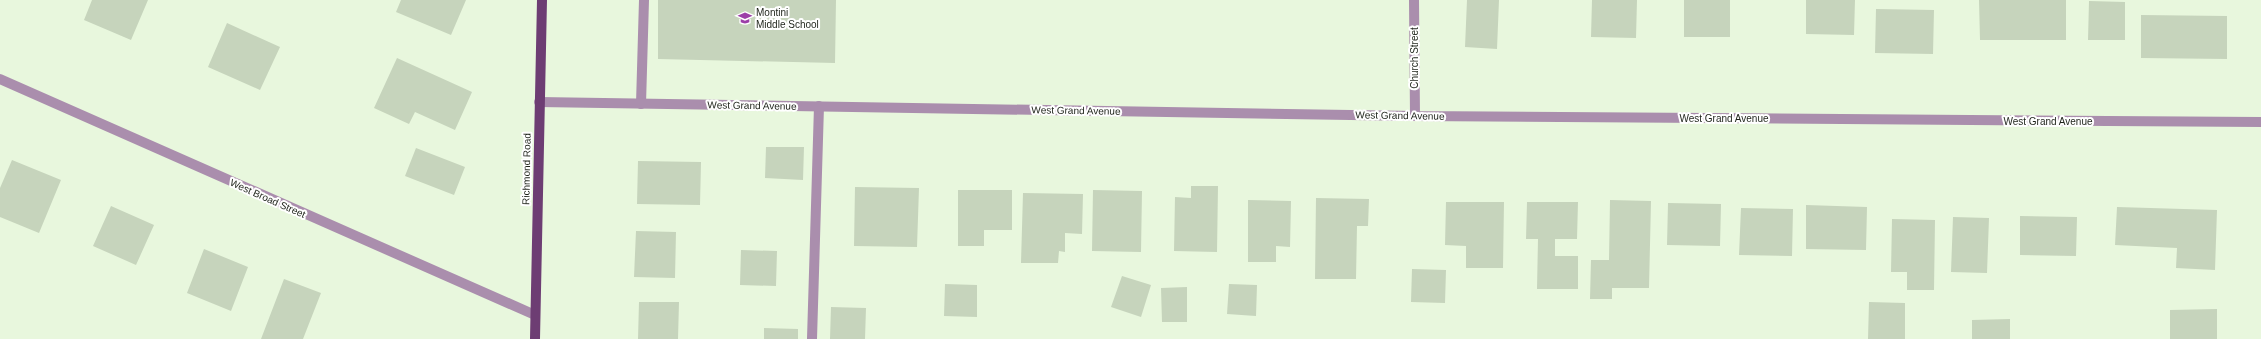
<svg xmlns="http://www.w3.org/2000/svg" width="2261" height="339" font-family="Helvetica,sans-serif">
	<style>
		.building { fill: #c6d4bc }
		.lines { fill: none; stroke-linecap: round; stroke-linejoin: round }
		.service { stroke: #aa8ead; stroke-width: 10 }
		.minor { stroke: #aa8ead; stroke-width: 10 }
		.primary { stroke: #6d3d73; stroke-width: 10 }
		.labels { text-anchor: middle; stroke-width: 4; stroke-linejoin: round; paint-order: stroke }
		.poi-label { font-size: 10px; fill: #1d2219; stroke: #fff; text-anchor: start }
		.street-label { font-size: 10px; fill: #1d2219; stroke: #fff }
	</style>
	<rect width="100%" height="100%" fill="#e8f7dd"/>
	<path class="building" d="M92,0H148L131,40L84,20Z
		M401,0H466L451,35L396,12Z
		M658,0H836L835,63L658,59Z
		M1467,0H1499L1497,49L1465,47Z
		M1592,0H1637L1636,38L1591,37Z
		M1684,0H1730V37H1684Z
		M1806,0H1855L1854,35L1806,34Z
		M1979,0H2066V40H1980Z
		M2089,1L2125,2V40H2088Z
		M1876,9L1934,10L1933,54L1875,53Z
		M2141,15L2227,16V59L2141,58Z
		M227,23L280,47L260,90L208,67Z
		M397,58L472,92L455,130L415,112L409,124L374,108Z
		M766,147H804L803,180L765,178Z
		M416,148L465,167L454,195L405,176Z
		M12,160L61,180L39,233L0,217V188Z
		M638,161L701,162L700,205L637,204Z
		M1191,186H1218L1217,252L1174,251L1175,197L1191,198Z
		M855,187L919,188L917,247L854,246Z
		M958,190H1012V230H984V246H958Z
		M1093,190L1142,191L1141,252L1092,251Z
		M1023,193L1083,194L1082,234L1065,233V252L1059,251L1058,263H1021Z
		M1316,198L1369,199L1368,226H1357L1356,279H1315Z
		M1248,200L1291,201L1290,247L1276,246V262H1248Z
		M1610,200L1651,201L1649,288H1612V299H1590L1591,260H1609Z
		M1446,202H1504L1503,268H1466V246L1445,245Z
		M1527,202H1578L1577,239H1555V256H1578V289H1537L1538,239H1526Z
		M1668,203L1721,204L1720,246L1667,245Z
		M1806,205L1867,207L1866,250L1806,249Z
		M111,206L154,225L136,265L93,246Z
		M2117,207L2217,210L2215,270L2176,268L2177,248L2115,245Z
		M1741,208L1793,209L1792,256L1739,255Z
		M2020,216L2077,217L2076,256L2020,255Z
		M1953,217L1989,218L1987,273L1951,272Z
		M1892,219L1935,220L1934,290H1907V272H1891Z
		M636,231L676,232L675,278L634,277Z
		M204,249L248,267L231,311L187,293Z
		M741,250L777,251L776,286L740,285Z
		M1412,269L1446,270L1445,303L1411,302Z
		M1122,276L1151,285L1141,317L1111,307Z
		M284,279L321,293L303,339H261Z
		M945,284L977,285V317L944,316Z
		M1229,284L1257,285L1256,316L1227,314Z
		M1187,287V322H1162L1161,288Z
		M639,302H679L678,339H638Z
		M1869,302L1905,303V339H1868Z
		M831,307L866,308L865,339H830Z
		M2217,309V339H2170V310Z
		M2010,319V339H1972V320Z
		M764,328L798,329V339H764Z"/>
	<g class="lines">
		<path class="service" d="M641,104L644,0
			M812,339L819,106"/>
		<path class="minor" d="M1414,0L1415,116
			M0,79L535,315
			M539,102L1415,116L2261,122"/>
		<path class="primary" d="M535,339L542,0"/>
	</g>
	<defs>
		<g id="school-bare" transform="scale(1.08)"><path d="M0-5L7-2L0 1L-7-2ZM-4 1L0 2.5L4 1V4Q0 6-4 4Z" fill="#9c3ea8" stroke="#fff" stroke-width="2.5" paint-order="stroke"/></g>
	</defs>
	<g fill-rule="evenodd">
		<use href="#school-bare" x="745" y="18"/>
	</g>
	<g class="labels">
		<g class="poi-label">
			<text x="756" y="16">Montini<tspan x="756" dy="12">Middle School</tspan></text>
		</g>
		<g class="street-label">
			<text transform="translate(1414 58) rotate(-90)" y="4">Church Street</text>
			<text transform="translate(752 105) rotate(1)" y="4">West Grand Avenue</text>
			<text transform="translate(1076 110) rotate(1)" y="4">West Grand Avenue</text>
			<text transform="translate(1400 115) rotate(1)" y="4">West Grand Avenue</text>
			<text x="1724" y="122">West Grand Avenue</text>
			<text x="2048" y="125">West Grand Avenue</text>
			<text transform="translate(526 169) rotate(-89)" y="4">Richmond Road</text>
			<text transform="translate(268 198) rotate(24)" y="4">West Broad Street</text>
		</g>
	</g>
</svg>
